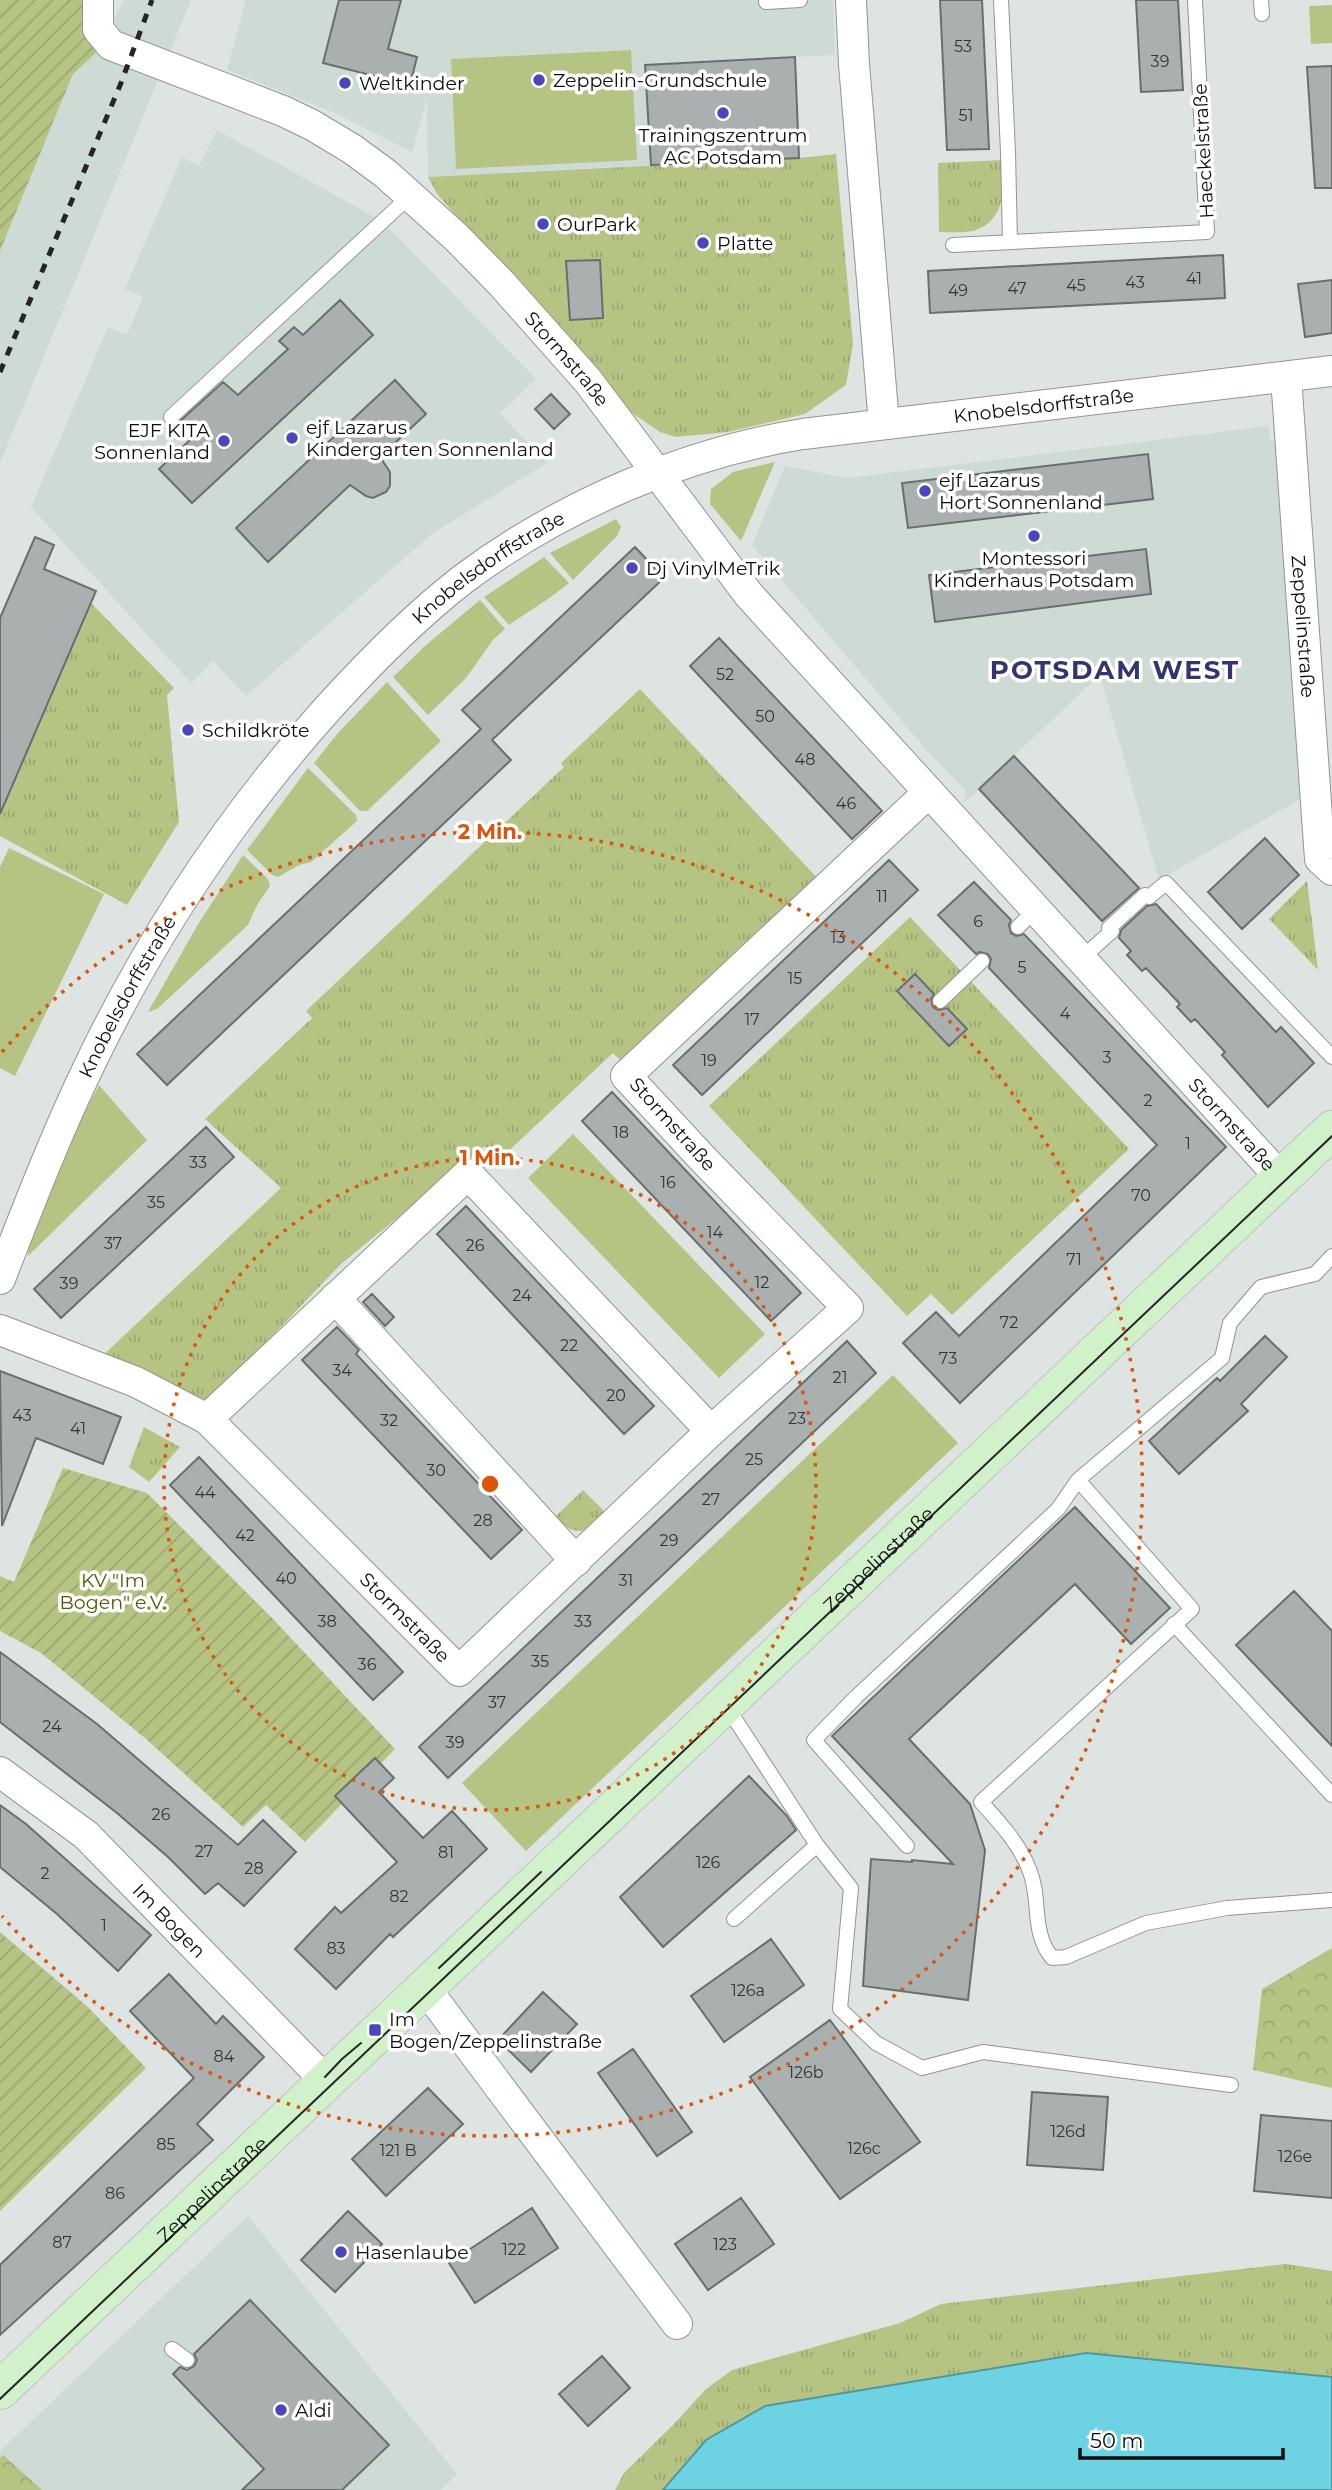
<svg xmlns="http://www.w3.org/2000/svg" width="1332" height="2490" font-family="Montserrat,sans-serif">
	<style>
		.built { fill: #cddbd4 }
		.grass { fill: #b6c483 }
		.forest { fill: url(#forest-crowns) }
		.park { fill: url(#park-tufts) }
		.garden { fill: url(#garden-furrows) }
		.water { fill: #6dd3e3; stroke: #5098a3; stroke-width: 2 }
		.building { fill: #a9b0af; stroke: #686f6e; stroke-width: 2 }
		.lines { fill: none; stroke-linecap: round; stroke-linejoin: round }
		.service-casing { stroke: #8f9592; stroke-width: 16 }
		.minor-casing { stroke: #8f9592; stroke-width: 32 }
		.primary-casing { stroke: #c0c0c0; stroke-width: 40 }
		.service { stroke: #fff; stroke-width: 14 }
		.minor { stroke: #fff; stroke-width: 30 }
		.primary { stroke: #d1f1cb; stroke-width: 38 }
		.tram { stroke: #242625; stroke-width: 2 }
		.rail { stroke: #242625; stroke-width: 5; stroke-dasharray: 9 9; stroke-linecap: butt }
		.ring { fill: none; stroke: #dd550c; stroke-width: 3.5; stroke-dasharray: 3.5 7 }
		.poi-dot { fill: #4a47bd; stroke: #fff; stroke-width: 2.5 }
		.labels { text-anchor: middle; stroke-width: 7; stroke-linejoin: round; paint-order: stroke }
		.number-label { font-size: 16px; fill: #333636 }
		.poi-label { font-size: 19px; fill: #0c0e0d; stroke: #fff; text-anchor: start }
		.street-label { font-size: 19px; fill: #0c0e0d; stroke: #fff }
		.park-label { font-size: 19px; fill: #505b04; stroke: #fff }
		.district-label { font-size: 26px; font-weight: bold; letter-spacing: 2px; fill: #323570; stroke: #fff }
		.centre { fill: #dd550c; stroke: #fff; stroke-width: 3.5 }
		.ring-label { font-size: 21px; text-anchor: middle; font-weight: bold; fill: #dd550c; stroke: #fff; stroke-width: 7; stroke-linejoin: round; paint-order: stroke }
	</style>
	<defs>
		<pattern id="forest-crowns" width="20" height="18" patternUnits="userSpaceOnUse" patternTransform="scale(1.75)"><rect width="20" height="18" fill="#b6c483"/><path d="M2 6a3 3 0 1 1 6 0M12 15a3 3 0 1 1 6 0" fill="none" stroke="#9ba770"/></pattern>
		<pattern id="park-tufts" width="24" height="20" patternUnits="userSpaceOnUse" patternTransform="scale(1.75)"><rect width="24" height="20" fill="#b6c483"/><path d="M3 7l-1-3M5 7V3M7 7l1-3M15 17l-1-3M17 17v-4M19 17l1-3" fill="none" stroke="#9ba770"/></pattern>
		<pattern id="garden-furrows" width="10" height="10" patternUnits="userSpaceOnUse" patternTransform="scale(1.75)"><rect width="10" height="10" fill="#b6c483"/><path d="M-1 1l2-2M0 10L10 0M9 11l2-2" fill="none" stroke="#9ba770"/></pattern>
	</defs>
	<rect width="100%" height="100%" fill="#dee4e1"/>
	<path class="built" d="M124,0H191L0,463V251L73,74L96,53Z
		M246,0H833L835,55L646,65L651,165L428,177L427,99L412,152L337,114L227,70Z
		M217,130L382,221L536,379L500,413L547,463L433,533L246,696L213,661L191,683L31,507L108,327L127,335L143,297L125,289L182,157L199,166Z
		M1268,426L1271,441L1280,440L1304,797L1159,880L1100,675L963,804L966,791L929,753L752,545L785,466L847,478Z
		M248,2216L457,2474L441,2490H0V2451Z"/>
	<path class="grass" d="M1332,5V43L1311,44L1309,6Z
		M631,50L637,160L456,169L451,59Z
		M775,462L741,541L710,504L711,489L733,472Z
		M616,519L621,527L617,536L573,580L550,553Z
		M544,557L569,583C550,599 529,611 509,625L484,597Z
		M480,600L505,629L493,640L466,678L428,715L393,677L426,645Z
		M387,682L441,741L367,811H360L314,763L338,733Z
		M308,768L356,815L357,821L311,862L299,865L278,877L272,875L247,850Z
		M9,848L104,894L15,1076L0,1068V867Z
		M243,855L268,879L270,886L257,905L248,925L157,1009L148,1012L197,926Z
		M99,1085L147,1140L28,1256L29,1235L58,1163Z
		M573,1134L765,1334L719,1378L528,1178Z
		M893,1375L958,1443L526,1851L462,1783Z"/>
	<path class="forest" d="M1332,1948V2088L1253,2070L1262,1989Z
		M3,2455L42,2490H0V2458Z"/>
	<path class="park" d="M836,154L853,344L846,385L805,414L728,432L676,437L660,432L629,411L437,194L428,177L799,158Z
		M1003,160C1004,187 1006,222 973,231C963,233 949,232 939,232L938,163Z
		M91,603L174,688L167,695L179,822L127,905L0,836V814Z
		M640,689L823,884L622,1062L613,1053L499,1160L485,1146L341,1264L210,1401L98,1360L281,1188L205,1119L312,1018L306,1011L564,767L561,763Z
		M1307,881L1318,970L1269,919Z
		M910,917L1129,1149L952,1315L931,1294L907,1316L709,1106Z
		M144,1427L180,1447L149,1482L129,1467Z
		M583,1490L607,1514C585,1531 578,1540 555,1517Z
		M1286,2264L1332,2271V2377L1086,2353L706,2440L663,2490H615L624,2473L673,2425L706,2389L732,2370L900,2323L941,2304Z"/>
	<path class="garden" d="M0,0H89L84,20L96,53L73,74L0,251Z
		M63,1468L147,1493L273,1619L395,1749L305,1842L266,1805L243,1827L146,1739L41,1653L0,1631V1576L14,1582Z
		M0,1932L88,2007L146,2068L0,2211Z"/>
	<path class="water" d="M1086,2353L1332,2377V2490H663L706,2440L765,2406Z"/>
	<path class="building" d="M339,0H401L388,49L417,57L410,85L323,63Z
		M940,0H982L989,149L947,150Z
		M1136,0H1178L1183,90L1141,92Z
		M795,57L799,158L651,165L645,65Z
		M1332,66V188H1315L1307,67Z
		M1223,255L1225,298L930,313L928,271Z
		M600,260L603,318L570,320L566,261Z
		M1332,280V333L1305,337L1298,284Z
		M340,300L373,335L192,503L159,469L190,440L178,423L223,382L238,395L288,349L279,341L294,327L303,335Z
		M395,380L426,414L380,457L390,472V486L386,492L373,498L366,496L350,485L268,562L236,528Z
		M551,394L570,414L554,429L535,409Z
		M1148,454L1153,499L908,528L902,483Z
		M35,537L54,545L44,569L96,591L0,814V618Z
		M635,547L664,578L492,740L511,760L167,1085L137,1054L481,729L462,710Z
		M1146,549L1151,594L935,622L929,575Z
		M719,638L882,811L852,839L690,666Z
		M1014,756L1139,888L1102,921L979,789Z
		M1265,838L1299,875L1242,929L1208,892Z
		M889,860L918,890L702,1095L673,1065Z
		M974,882L1011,920L1009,925L1011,933L1016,936L1024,934L1226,1147L960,1403L903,1343L936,1312L959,1336L1157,1145L989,968L991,959L988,954L980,952L976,954L938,915Z
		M1156,904L1276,1032L1281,1027L1314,1063L1268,1107L1222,1055L1225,1052L1195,1019L1191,1022L1177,1007L1180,1004L1146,968L1142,971L1127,955L1131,951L1119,938L1121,930L1147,906Z
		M915,974L934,994L931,999L933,1007L938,1010L947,1008L967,1029L949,1046L897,991Z
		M612,1092L801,1293L771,1321L582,1121Z
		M206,1127L234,1157L61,1318L34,1289Z
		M466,1206L654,1406L624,1434L437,1234Z
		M372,1294L394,1317L385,1326L363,1302Z
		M337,1327L359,1350L356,1354L522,1530L491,1559L302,1360Z
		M1265,1336L1287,1357L1241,1404L1248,1411L1179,1474L1149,1441L1217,1378L1220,1381Z
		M847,1341L876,1373L448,1778L419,1747Z
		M0,1371L121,1417L103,1464L36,1438L2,1526Z
		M199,1457L403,1672L373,1700L170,1485Z
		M1075,1507L1170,1608L1131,1644L1075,1584L909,1739L970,1804L985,1850L968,2000L863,1986L871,1859L912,1862V1860L953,1864L832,1736Z
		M1294,1591L1332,1631V1746L1236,1645Z
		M0,1652L97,1724L238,1845L263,1820L296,1852L244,1906L218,1883L205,1894L168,1857L117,1813L0,1722Z
		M375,1758L394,1778L379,1792L423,1838L452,1811L487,1849L393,1937L390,1934L336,1989L295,1949L335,1907L341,1913L397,1862L335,1796Z
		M749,1776L787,1816L796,1830L663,1947L620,1897Z
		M0,1805L26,1824L151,1935L118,1971L57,1914L0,1867Z
		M771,1939L804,1985L724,2042L691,1996Z
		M169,1974L216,2024L223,2016L264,2057L197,2124L213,2140L0,2335V2265L194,2078L130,2011Z
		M543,1992L577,2024L531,2072L498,2040Z
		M830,2020L920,2142L840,2199L750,2077Z
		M633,2049L692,2132L657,2156L598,2073Z
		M428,2088L463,2124L386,2196L352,2159Z
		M1032,2092L1108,2097L1103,2170L1027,2165Z
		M1261,2115L1332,2121V2198L1254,2191Z
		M741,2198L774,2244L708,2290L675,2244Z
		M532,2208L558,2248L475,2303L449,2263Z
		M348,2211L382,2244L335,2292L301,2260Z
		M250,2300L389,2445L342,2490H242L264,2469L173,2374L180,2367L187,2370L194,2366L197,2360L194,2354Z
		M602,2356L630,2388L588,2426L559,2394Z"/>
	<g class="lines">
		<g class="service-casing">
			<path id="service" d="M1001,0L1008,152L1010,242
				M1261,0L1262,14
				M766,2L800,0
				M953,245L1207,232L1195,0
				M171,417L411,195
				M1149,897L1166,883L1332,1057
				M1018,927L1036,909
				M1109,928L1145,895
				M1082,958L1112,931
				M940,1001L982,961
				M1078,1480L1192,1609L981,1802C999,1822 1019,1843 1029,1869C1042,1900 1030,1930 1052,1958L1066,1957L1146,1923L1227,1908L1332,1900
				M1174,1624L1332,1795
				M725,1704L817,1845L734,1919
				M817,1845L851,1888L840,2009L876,2043L922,2068L983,2052L1231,2085
				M907,1846L814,1740L856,1697L1058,1509L1078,1480L1222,1358L1230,1323L1261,1287L1315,1274L1332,1256
				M172,2349L187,2360"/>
		</g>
		<g class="minor-casing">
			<g id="minor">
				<path id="s1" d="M98,0V29L111,45L283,111L312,125L352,149L386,174L456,237L501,283L588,381L749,595L1281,1178"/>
				<path d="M851,0L854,64L884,424"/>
				<path id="s2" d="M1286,377L1320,859L1332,870"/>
				<path id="s3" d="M0,1279C28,1207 56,1134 90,1064C152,935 233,814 329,707C370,662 413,618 462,580C559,507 683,453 803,434L1332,371"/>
				<path d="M335,1298L576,1561"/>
				<path id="s4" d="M0,1330L136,1382L207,1419L459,1671L711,1431L848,1308L703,1159L626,1076L929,792"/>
				<path d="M207,1419L468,1174L711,1431"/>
				<path id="s5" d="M0,1772L86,1835L326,2081"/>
				<path d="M426,1989L677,2324"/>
			</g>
		</g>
		<g class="primary-casing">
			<g id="primary">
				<path id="s6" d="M0,2390L1332,1130"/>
			</g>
		</g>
		<use href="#service" class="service"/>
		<use href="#minor" class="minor"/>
		<use href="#primary" class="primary"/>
		<path class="tram" d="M439,1968L541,1872
			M325,2077L342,2059L361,2043
			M0,2399L1332,1136"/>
		<path class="rail" d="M0,372L121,83L152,0"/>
	</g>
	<g class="ring">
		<circle cx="490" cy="1484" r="326"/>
		<path d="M2 1052A652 652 0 1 1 2 1916"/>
	</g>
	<g class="poi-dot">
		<circle cx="539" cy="80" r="7"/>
		<circle cx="345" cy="83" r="7"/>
		<circle cx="723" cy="113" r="7"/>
		<circle cx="543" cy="224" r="7"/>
		<circle cx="703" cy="243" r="7"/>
		<circle cx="292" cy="438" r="7"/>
		<circle cx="224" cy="441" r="7"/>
		<circle cx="925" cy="491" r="7"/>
		<circle cx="1034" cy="536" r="7"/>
		<circle cx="632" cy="568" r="7"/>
		<circle cx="188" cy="730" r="7"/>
		<rect x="368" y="2023" width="14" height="14" rx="3.5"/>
		<circle cx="341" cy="2252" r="7"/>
		<circle cx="281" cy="2410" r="7"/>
	</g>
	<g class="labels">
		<g class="number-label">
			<text x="963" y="52">53</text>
			<text x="1160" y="67">39</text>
			<text x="966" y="121">51</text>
			<text x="1194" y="284">41</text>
			<text x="1135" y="288">43</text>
			<text x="1076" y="291">45</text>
			<text x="1017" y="294">47</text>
			<text x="958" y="296">49</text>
			<text x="725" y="680">52</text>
			<text x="765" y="722">50</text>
			<text x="805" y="765">48</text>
			<text x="846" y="809">46</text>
			<text x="882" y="902">11</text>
			<text x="978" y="927">6</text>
			<text x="838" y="943">13</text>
			<text x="1022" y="973">5</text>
			<text x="795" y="984">15</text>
			<text x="1065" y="1019">4</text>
			<text x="752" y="1025">17</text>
			<text x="1107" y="1063">3</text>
			<text x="709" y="1066">19</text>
			<text x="1148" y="1106">2</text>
			<text x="621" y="1138">18</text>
			<text x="1188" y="1149">1</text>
			<text x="198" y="1168">33</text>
			<text x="668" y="1188">16</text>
			<text x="1141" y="1201">70</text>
			<text x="156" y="1208">35</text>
			<text x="715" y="1238">14</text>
			<text x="113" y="1249">37</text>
			<text x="475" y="1251">26</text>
			<text x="1074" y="1265">71</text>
			<text x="762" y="1288">12</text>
			<text x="69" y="1289">39</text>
			<text x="522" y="1301">24</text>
			<text x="1009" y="1328">72</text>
			<text x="569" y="1351">22</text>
			<text x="948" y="1364">73</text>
			<text x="342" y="1376">34</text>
			<text x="840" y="1383">21</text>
			<text x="616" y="1401">20</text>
			<text x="22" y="1421">43</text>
			<text x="797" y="1424">23</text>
			<text x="389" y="1426">32</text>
			<text x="78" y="1434">41</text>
			<text x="754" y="1465">25</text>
			<text x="436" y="1476">30</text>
			<text x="205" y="1498">44</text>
			<text x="711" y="1505">27</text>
			<text x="483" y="1526">28</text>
			<text x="245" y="1541">42</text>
			<text x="669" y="1546">29</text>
			<text x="286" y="1584">40</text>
			<text x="626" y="1586">31</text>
			<text x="327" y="1627">38</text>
			<text x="583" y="1627">33</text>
			<text x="540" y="1667">35</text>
			<text x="367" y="1670">36</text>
			<text x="497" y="1708">37</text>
			<text x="52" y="1732">24</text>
			<text x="455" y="1748">39</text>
			<text x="161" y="1820">26</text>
			<text x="204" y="1857">27</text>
			<text x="446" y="1858">81</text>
			<text x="708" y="1868">126</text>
			<text x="254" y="1874">28</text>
			<text x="45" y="1879">2</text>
			<text x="399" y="1902">82</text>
			<text x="104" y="1931">1</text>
			<text x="336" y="1954">83</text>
			<text x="748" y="1996">126a</text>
			<text x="224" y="2062">84</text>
			<text x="806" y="2078">126b</text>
			<text x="1068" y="2137">126d</text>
			<text x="166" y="2150">85</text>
			<text x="864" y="2154">126c</text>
			<text x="398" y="2156">121 B</text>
			<text x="1295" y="2162">126e</text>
			<text x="115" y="2199">86</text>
			<text x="62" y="2248">87</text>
			<text x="725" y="2250">123</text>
			<text x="514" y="2255">122</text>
		</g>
		<g class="poi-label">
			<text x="553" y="87">Zeppelin-Grundschule</text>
			<text x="359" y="90">Weltkinder</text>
			<text x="723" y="142" text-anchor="middle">Trainingszentrum<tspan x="723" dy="22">AC Potsdam</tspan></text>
			<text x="557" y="231">OurPark</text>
			<text x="717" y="250">Platte</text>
			<text x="306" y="434">ejf Lazarus<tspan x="306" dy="22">Kindergarten Sonnenland</tspan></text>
			<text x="210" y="437" text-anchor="end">EJF KITA<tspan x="210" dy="22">Sonnenland</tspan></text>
			<text x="939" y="487">ejf Lazarus<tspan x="939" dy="22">Hort Sonnenland</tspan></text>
			<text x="1034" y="565" text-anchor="middle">Montessori<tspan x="1034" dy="22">Kinderhaus Potsdam</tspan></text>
			<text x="646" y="575">Dj VinylMeTrik</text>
			<text x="202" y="737">Schildkröte</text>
			<text x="389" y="2026">Im<tspan x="389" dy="22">Bogen/Zeppelinstraße</tspan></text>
			<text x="355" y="2259">Hasenlaube</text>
			<text x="295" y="2417">Aldi</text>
		</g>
		<g class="street-label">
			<text transform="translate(1203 151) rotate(-93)" y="7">Haeckelstraße</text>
			<text dy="7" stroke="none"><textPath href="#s1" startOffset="614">Stormstraße</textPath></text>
			<text dy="7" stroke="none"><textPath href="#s3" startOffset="1465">Knobelsdorffstraße</textPath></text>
			<text dy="7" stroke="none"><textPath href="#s3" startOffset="877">Knobelsdorffstraße</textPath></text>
			<text dy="7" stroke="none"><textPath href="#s2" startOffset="250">Zeppelinstraße</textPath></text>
			<text dy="7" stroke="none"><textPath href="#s3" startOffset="310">Knobelsdorffstraße</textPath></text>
			<text transform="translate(673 1124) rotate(48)" y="7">Stormstraße</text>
			<text dy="7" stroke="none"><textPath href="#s1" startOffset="1629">Stormstraße</textPath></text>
			<text dy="7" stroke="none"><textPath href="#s6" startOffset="1209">Zeppelinstraße</textPath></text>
			<text dy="7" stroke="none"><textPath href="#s4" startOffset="506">Stormstraße</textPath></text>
			<text dy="7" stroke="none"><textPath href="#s5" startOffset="226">Im Bogen</textPath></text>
			<text dy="7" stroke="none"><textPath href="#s6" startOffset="292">Zeppelinstraße</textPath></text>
		</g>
		<g class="park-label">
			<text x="113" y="1587">KV "Im<tspan x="113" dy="22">Bogen" e.V.</tspan></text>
		</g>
		<g class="district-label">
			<text x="1115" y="679">POTSDAM WEST</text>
		</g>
	</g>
	<circle cx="490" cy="1484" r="10" class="centre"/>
	<g class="ring-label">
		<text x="490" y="839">2 Min.</text>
		<text x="490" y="1165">1 Min.</text>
	</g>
	<path d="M1080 2448v10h203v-10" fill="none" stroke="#0c0e0d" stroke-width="3.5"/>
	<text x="1090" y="2448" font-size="21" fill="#0c0e0d" stroke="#ffffff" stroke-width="5" paint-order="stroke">50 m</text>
</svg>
